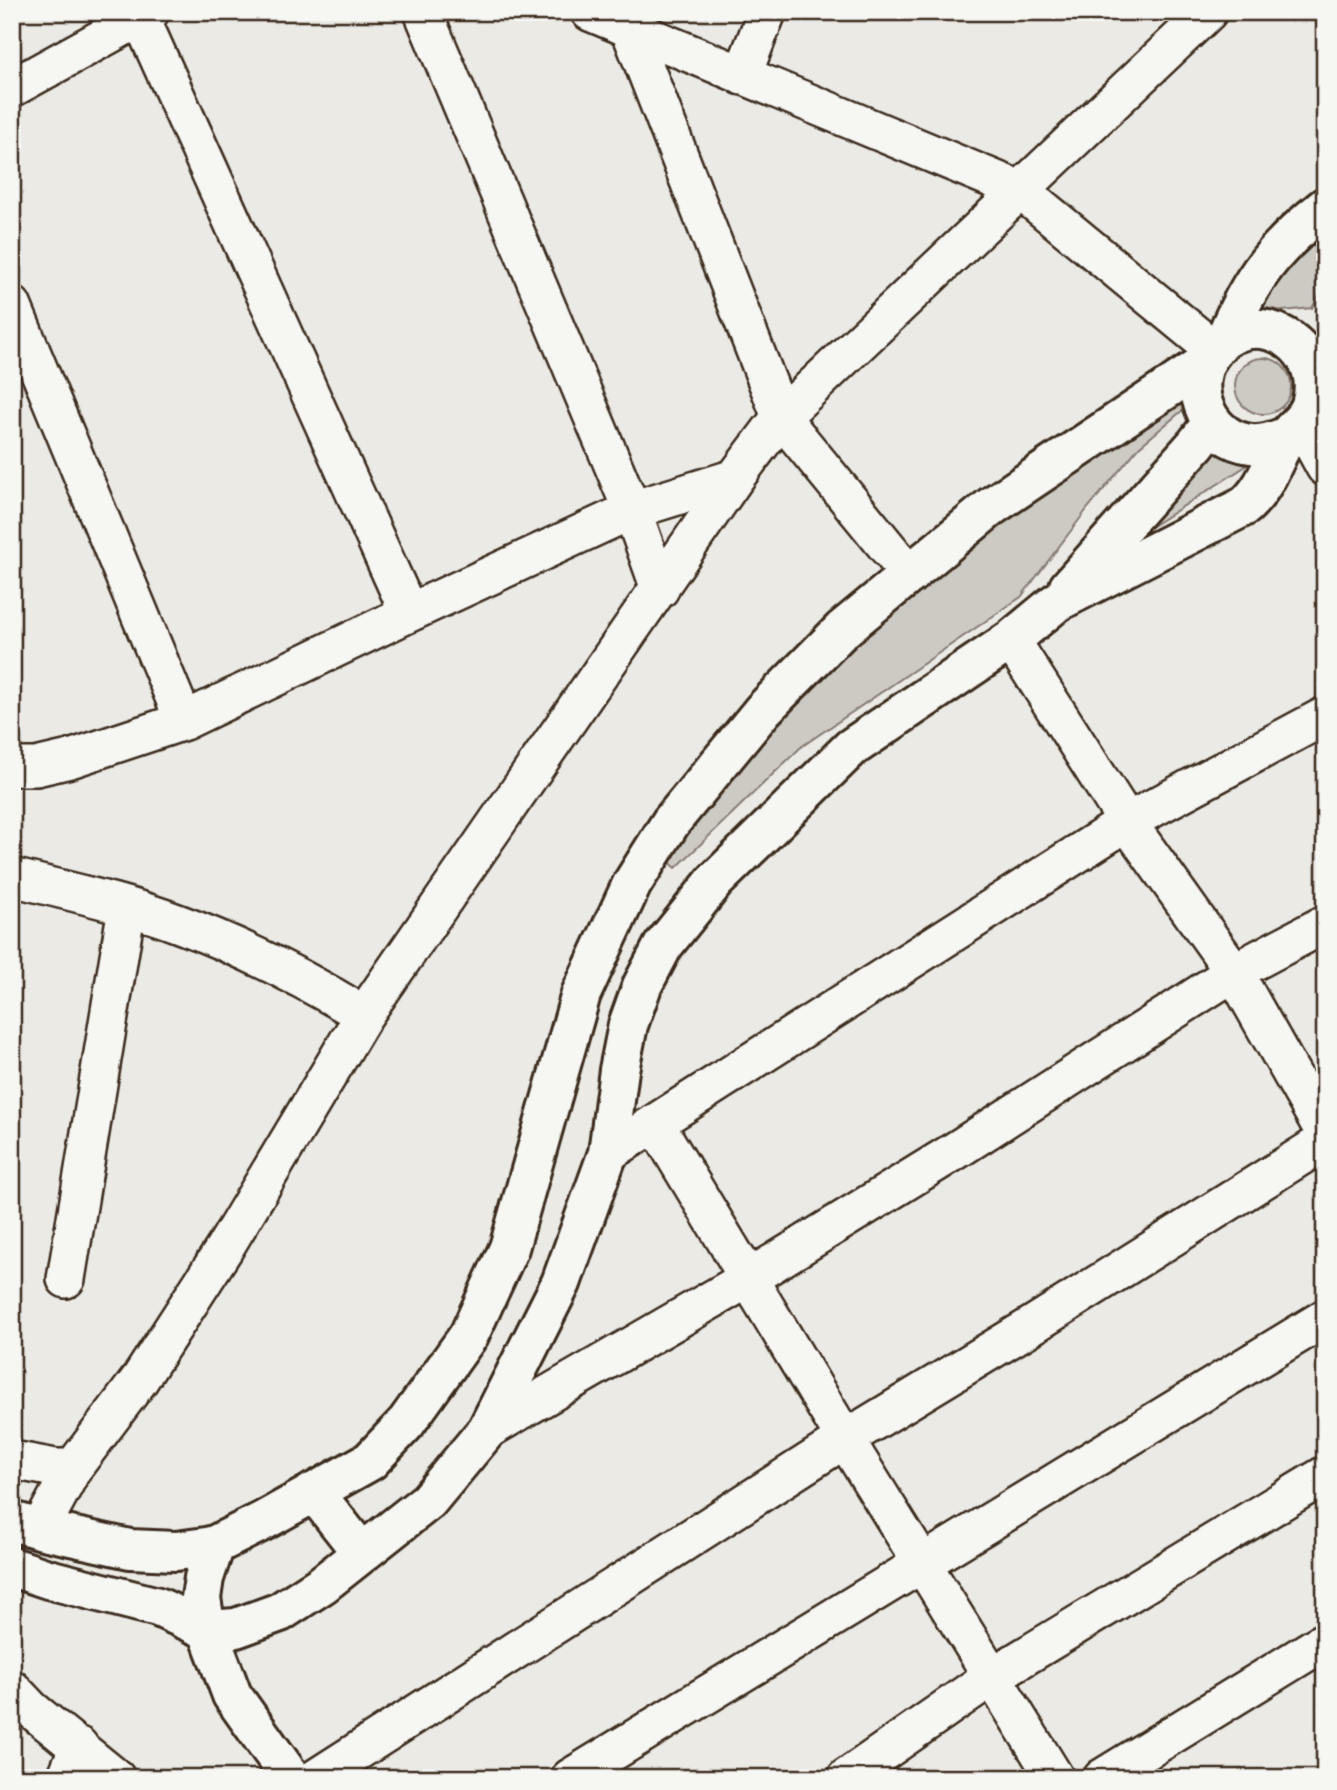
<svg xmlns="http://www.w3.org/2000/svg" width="1337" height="1790" font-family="'Comic Neue',sans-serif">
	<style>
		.green { fill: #cdcac4; stroke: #847a71; stroke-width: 2 }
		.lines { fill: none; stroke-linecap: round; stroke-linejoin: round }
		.minor-casing { stroke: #3b2a1e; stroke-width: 42 }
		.secondary-casing { stroke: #3b2a1e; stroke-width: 44 }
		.minor { stroke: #f6f6f2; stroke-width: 37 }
		.secondary { stroke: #f6f6f2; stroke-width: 38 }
	</style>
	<rect width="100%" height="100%" fill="#ebeae5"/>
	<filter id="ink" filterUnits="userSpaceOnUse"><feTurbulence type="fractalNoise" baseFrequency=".0143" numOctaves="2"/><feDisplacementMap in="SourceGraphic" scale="14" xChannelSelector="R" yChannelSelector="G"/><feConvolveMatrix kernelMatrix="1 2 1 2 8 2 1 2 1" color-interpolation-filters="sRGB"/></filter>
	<g filter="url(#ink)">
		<path class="green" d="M1325,226V285L1312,308L1283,311L1255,306Z
			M1235 386a28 28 0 1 1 56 0a28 28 0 1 1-56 0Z
			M1182,382L1190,404L1139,447L1088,508L1021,597L801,747L676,868L658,852L835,640Z
			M1217,449L1246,466L1107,555Z"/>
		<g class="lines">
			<g class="minor-casing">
				<path id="minor" d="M138,12L409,613
					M423,12L632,510L660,589
					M590,12L1020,190L1213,349
					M629,27L781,417L910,575
					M742,76L767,12
					M12,88L150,12
					M12,305L184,721
					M1301,423L1325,467
					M1011,640L1127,822L1234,972L1325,1133
					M12,767H36L70,759L184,721L409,613L632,510L735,478
					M12,877C67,891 124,903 177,923C243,947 305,979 364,1015
					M655,1123L845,1439L1055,1778
					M608,1153L1127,822L1325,716
					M66,1279L127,907
					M487,1430L749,1278L955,1151L1234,972L1325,924
					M12,1460L55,1468H73L140,1379L224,1249L364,1015L735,478L781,417L1208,12
					M40,1529L73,1468
					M12,1689L31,1709L116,1778
					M66,1778L79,1746
					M316,1778L845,1439L1028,1328L1325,1141
					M570,1778L1325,1318
					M846,1778L991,1677L1325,1475
					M1102,1778L1325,1641"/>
			</g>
			<g class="secondary-casing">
				<path id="secondary" d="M1226,337C1251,277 1274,248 1325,207
					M1069,587L1196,444L1212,423
					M314,1492L362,1553
					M12,1521L43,1530L130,1549L176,1551L206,1547L215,1545L263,1521L370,1461L406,1423L469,1335L509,1248L581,994L632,884L671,822L763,710L842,630L992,506L1204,364
					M215,1545L204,1578L201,1598L205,1623L232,1695L291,1778
					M12,1567L48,1579L158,1607L208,1630L236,1628L280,1612L323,1584L428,1501L487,1430L561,1283L608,1153L619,1070L628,1025L642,986L663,946L715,881L851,748L1011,640L1057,602L1245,506C1266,487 1272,463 1286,438C1293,426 1306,421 1311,405C1330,340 1245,299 1209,356C1187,390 1209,440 1251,444C1264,445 1275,441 1287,436"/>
			</g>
			<use href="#minor" class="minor"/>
			<use href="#secondary" class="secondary"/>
		</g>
	</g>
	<rect width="1337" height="1790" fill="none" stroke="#f6f6f2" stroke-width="42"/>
	<rect x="21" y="21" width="1295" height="1748" fill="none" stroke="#3b2a1e" stroke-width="2.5" filter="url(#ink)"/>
</svg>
